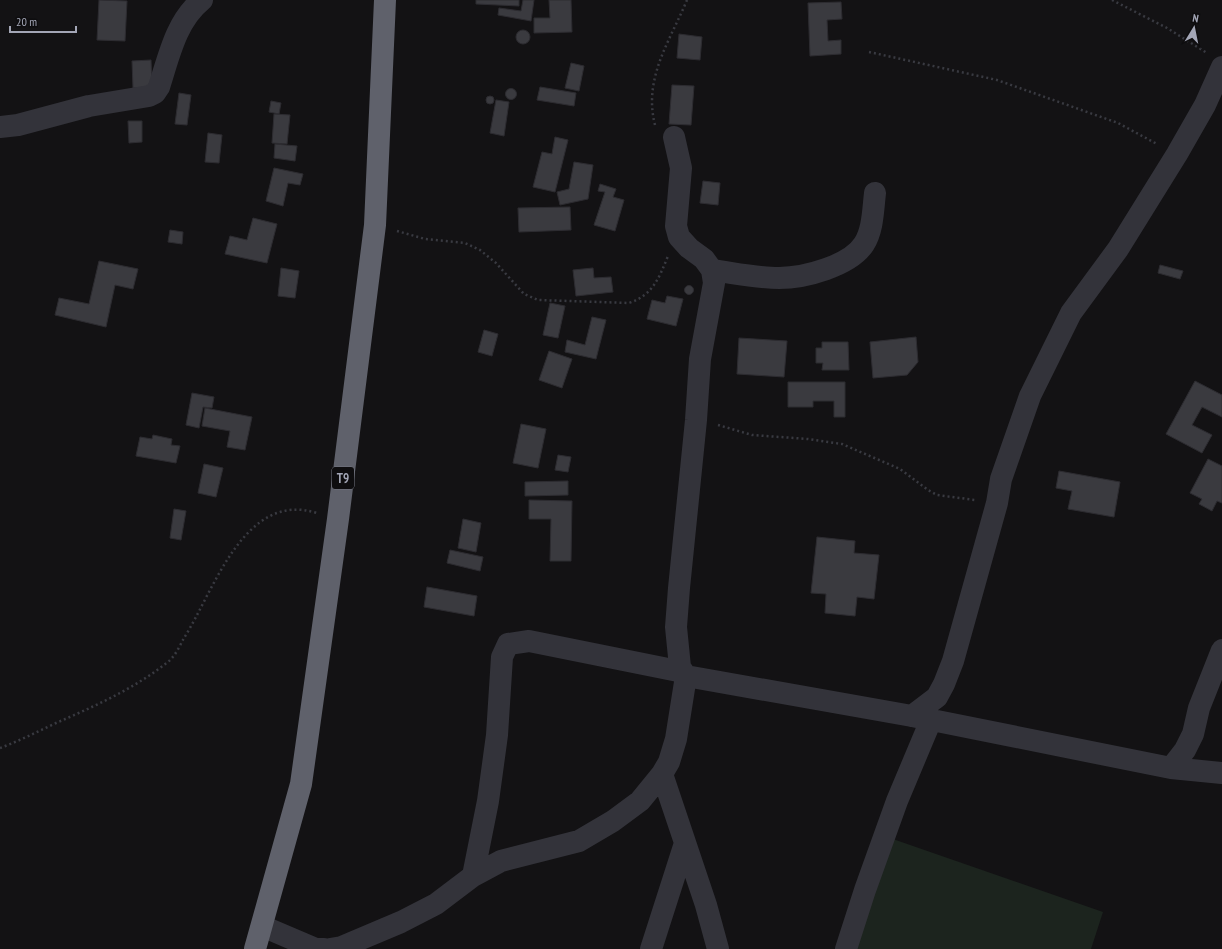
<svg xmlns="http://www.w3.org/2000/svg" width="1222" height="949" font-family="'PT Sans Narrow',sans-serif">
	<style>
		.green { fill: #1c241e }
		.building { fill: #3a3a3f; stroke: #2d2c31 }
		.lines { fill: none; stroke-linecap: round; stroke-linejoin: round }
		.path { stroke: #393a41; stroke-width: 2.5; stroke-dasharray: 2 3; stroke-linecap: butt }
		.minor { stroke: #33333a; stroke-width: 22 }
		.highway { stroke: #5f616b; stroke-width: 22 }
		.labels { text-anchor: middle; stroke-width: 3; stroke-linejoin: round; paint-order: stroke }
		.shield { fill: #0e0d0f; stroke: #767884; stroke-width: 1 }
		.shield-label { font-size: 13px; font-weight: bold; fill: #a3a6b6 }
	</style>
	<rect width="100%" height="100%" fill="#131214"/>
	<path class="green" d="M890,838L1103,912L1091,949H851Z"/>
	<path class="building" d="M99,0L127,1L125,41L97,40Z
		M476,0H519V6L476,4Z
		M523,0H534L531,21L498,15L499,8L521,11Z
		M549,0H571L572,32L534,33V18H550Z
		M841,2L842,19L827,20L828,41L841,40V54L810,56L808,3Z
		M516 37a7 7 0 1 1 14 0a7 7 0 1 1-14 0Z
		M679,34L702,37L700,60L677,58Z
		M151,60L152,87L133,88L132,61Z
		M571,63L584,66L579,91L565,88Z
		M672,85L694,86L691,125L669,124Z
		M540,87L576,93L574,106L537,100Z
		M505.5 94a5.5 5.5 0 1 1 11 0a5.5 5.5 0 1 1-11 0Z
		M179,93L191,95L187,125L175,124Z
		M486 100a4 4 0 1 1 8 0a4 4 0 1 1-8 0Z
		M496,100L509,102L504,136L490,133Z
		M271,101L281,103L279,114L269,112Z
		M274,114L290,115L287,144L272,143Z
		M128,121H142V142L129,143Z
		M208,133L222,135L219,163L205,162Z
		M555,137L568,140L555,192L533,187L542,152L552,154Z
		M275,144L297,146L295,161L274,158Z
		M574,162L593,165L588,199L560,205L557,192L569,189Z
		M274,168L303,174L300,185L288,183L283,206L266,201Z
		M703,181L720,183L718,205L700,203Z
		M600,184L616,189L613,197L624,200L615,231L594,225L605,192L598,191Z
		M570,207L571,230L519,232L518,208Z
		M253,218L277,224L267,263L225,254L230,236L247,240Z
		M170,230L183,232L182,244L168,242Z
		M99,261L138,269L133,289L115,285L106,327L55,315L59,298L89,304Z
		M1160,265L1183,271L1180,279L1158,273Z
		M281,268L299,271L295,298L278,296Z
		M593,268L594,278L611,277L613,292L576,296L573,270Z
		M684.5 290a4.5 4.5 0 1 1 9 0a4.5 4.5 0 1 1-9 0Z
		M667,296L683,299L676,326L647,319L652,300L665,303Z
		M550,303L565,306L558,338L543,335Z
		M592,317L606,320L596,359L565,352L567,340L585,345Z
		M484,330L498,334L492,356L478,352Z
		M916,337L918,362L907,375L873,378L870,342Z
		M739,338L787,341L784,377L737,374Z
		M822,342H848L849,370H822L823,363H816V348H822Z
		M549,351L572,359L562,388L539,380Z
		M1195,381L1222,395V417L1202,407L1192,425L1212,435L1202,453L1166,434Z
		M788,382H845V417H834V401H813V407H788Z
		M192,393L214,397L212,408L203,407L199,428L186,425Z
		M205,408L252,417L245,450L227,447L230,431L202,426Z
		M521,424L546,429L538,468L513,463Z
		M153,435L172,439L171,445L180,446L176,463L136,456L140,437L152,439Z
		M558,455L571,457L568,472L555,470Z
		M1208,459L1222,466V503L1217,501L1212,511L1199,504L1202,499L1190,493Z
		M204,464L223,468L216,497L198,493Z
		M1059,471L1120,482L1114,517L1068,509L1072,491L1056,488Z
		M568,481V495L525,496V482Z
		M529,500L572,501L571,561H550L551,519H529Z
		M174,509L186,511L181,540L170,538Z
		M463,519L481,523L476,552L458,548Z
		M817,537L855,541L854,553L879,555L874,599L857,597L855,616L825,613L826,594L811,593Z
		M450,550L483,557L480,571L447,563Z
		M427,587L477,596L474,616L424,607Z"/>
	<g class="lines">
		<path class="path" d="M1112,0L1167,28L1207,53
			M869,52L997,80L1118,123L1157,144
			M655,125C643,78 670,41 687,0
			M397,231L425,239L465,243L480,250L496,263L524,294L538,300L629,303C653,295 659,278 668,256
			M718,425L752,435L808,439L842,444L900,469L928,490L937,495L975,500
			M0,748C19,741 37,732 56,723C95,706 136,688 169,661C176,655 180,645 184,638C214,591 244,490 317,513"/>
		<path class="minor" d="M0,127L18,125L89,106L149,96L155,93L159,87C169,56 176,21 202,0
			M674,137L681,168L676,226L679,237L689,248L704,259L712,270L714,283L700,359L696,420L679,588L676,627L680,667L686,676L912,716L1171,768L1222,773
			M712,270C734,273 757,278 779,278C804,278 850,266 864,244C873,230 873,210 875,193
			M912,716L937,697L944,684L953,661L997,503L1001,479L1030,396L1071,313L1118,249L1177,154L1205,105L1222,67
			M1171,768L1185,750L1193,734L1199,708L1222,650
			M662,774L706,905L718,949
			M473,876L488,801L497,735L502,657L508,644L529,641L683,672
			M262,926L316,949H324
			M330,949L342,947L401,922L436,904L473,876L501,861L579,841L613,821L640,801L662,774L669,762L676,739L686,676
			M651,949L685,843
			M846,949L865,890L897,801L931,720"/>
		<path class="highway" d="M255,949L301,784L338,519L375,225L385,0"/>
	</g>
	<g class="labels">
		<rect class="shield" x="332" y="467" width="22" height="22" rx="3"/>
		<g class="shield-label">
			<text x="343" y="483">T9</text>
		</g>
	</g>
	<g transform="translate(1194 28) rotate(10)" stroke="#0e0d0f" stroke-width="3" paint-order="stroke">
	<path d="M0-3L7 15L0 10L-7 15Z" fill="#a3a6b6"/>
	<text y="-6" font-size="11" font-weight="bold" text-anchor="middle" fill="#a3a6b6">N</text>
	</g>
	<path d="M10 26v6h66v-6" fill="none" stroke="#a3a6b6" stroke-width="2"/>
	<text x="16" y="26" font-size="12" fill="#a3a6b6" stroke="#0e0d0f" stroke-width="3" paint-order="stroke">20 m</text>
</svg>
